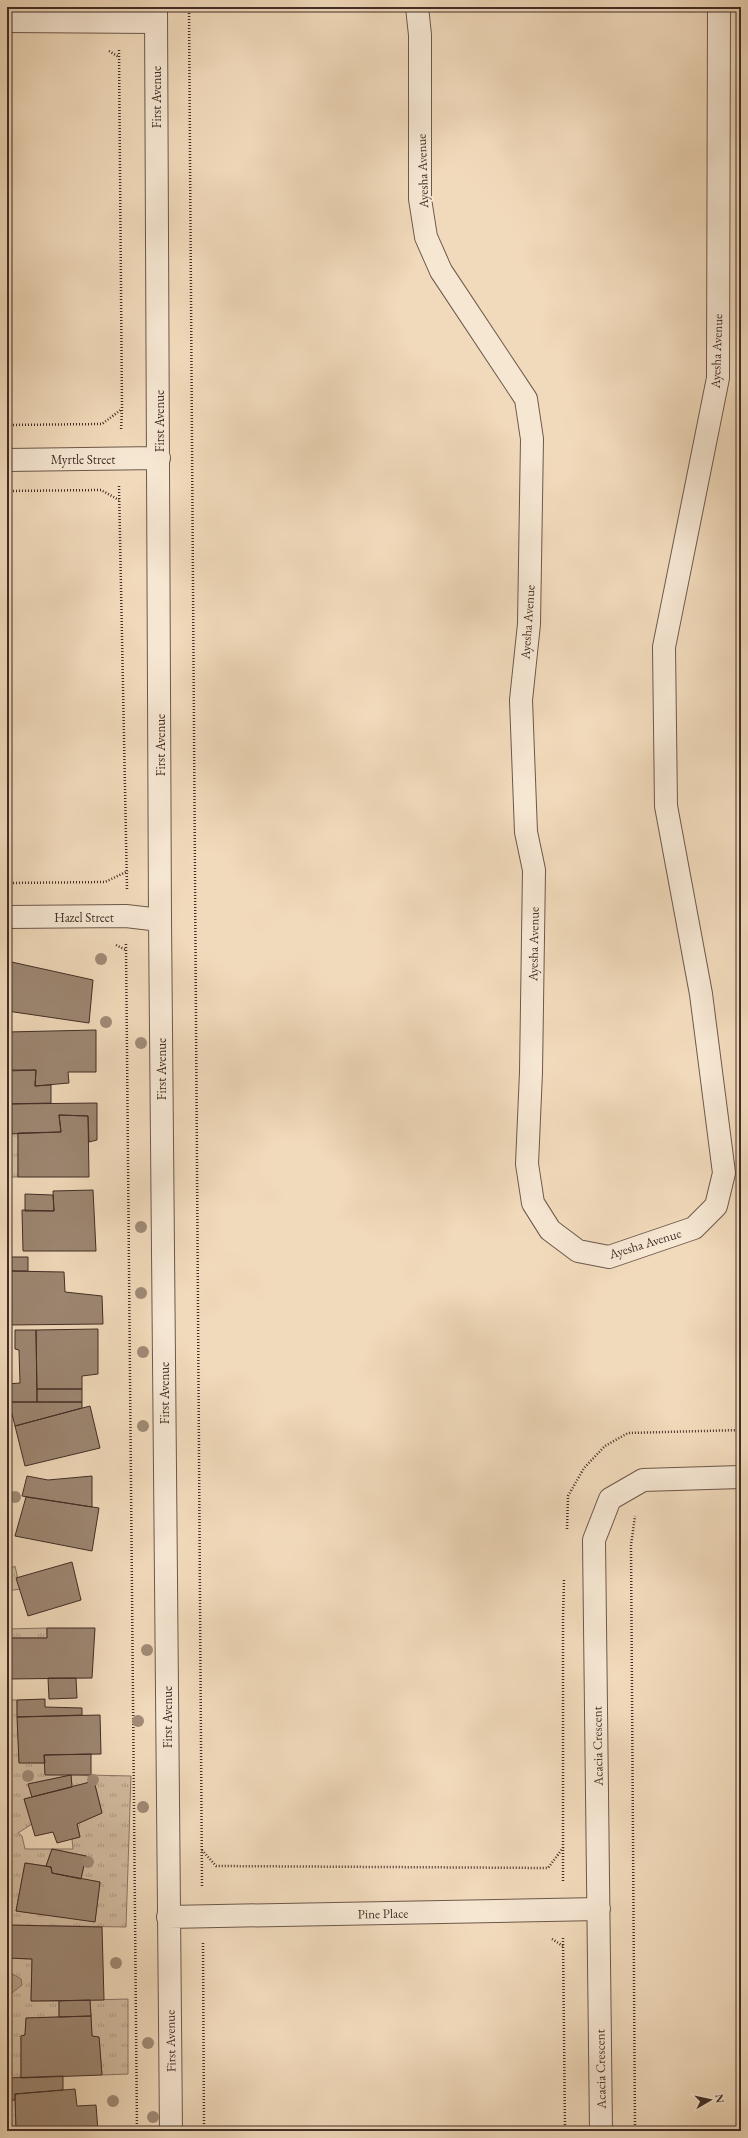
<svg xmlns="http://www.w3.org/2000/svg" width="748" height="2138" font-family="'EB Garamond',serif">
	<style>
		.grass { fill: url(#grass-tufts); stroke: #8a7564; fill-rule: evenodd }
		.water { fill: #b59f88; stroke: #877161 }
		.building { fill: #9d8773; stroke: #412d26 }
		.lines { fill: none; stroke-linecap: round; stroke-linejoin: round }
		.minor-casing { stroke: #6d584b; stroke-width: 24 }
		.path { stroke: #412d26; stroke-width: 2.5; stroke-dasharray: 1 2; stroke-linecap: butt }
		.minor { stroke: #f6e7d3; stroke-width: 22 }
		.tree { fill: #a08b77 }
		.labels { text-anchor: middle; stroke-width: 4; stroke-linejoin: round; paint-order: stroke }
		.street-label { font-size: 13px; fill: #412d26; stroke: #f6e7d3 }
	</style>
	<defs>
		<pattern id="grass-tufts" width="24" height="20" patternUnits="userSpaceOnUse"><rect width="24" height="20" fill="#d3bda2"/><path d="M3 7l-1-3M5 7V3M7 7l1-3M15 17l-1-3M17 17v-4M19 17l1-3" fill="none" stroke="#ad9a84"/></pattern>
	</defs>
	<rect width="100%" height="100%" fill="#f1dabb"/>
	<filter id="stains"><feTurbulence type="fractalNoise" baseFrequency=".005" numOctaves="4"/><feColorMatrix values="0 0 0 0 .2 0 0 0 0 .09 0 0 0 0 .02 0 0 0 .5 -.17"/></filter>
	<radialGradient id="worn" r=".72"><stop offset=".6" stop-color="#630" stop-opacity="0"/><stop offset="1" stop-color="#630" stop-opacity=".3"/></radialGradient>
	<path class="grass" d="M18,1133V1177H7V1134Z
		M15,1566L20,1589L7,1591V1571Z
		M47,1628V1638H7V1629Z
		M7,1700H17L19,1762L45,1763V1774L131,1776L126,1927L7,1925ZM71,1775L72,1787L94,1781L102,1813L77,1824L80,1837L72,1839L73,1849H25L22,1836L18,1833L32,1824L24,1799L32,1797L28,1784ZM52,1849L86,1856L81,1879L100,1882L95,1921L16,1911L25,1863L46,1866Z
		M7,1958L32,1959L31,2001H59V2017L26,2018L25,2035L21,2036V2078H7Z
		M128,1999V2074L102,2075L99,2038L92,2036L90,2000Z
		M7,2100H15L16,2131H7Z"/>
	<path class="water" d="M7,1971L21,1979L22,1985L12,1993H7Z"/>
	<path class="building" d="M7,961L93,980L89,1023L7,1011Z
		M96,1030V1072H68L69,1083L35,1086L36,1070H10L7,1032Z
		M36,1070L35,1086L51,1085V1103L7,1104V1071Z
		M97,1103V1140L89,1142L88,1116L59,1115L61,1132L7,1134V1104Z
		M59,1115L88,1116L89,1177H18V1133L61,1132Z
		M93,1190L96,1251H23L22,1210L54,1211L53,1191Z
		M25,1194L53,1195L54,1211H25Z
		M7,1257H28V1271H7Z
		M7,1271L64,1272L65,1292L102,1296L103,1324L7,1325Z
		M98,1329V1374L82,1376V1389H37L36,1330Z
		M15,1330H36L37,1402H7V1384L20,1383L19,1350L15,1349Z
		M37,1389H82V1402H37Z
		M9,1402H82V1408L15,1426Z
		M90,1406L100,1448L25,1466L15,1426Z
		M27,1476L48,1480L92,1476V1507L22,1496Z
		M26,1497L99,1508L92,1551L15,1536Z
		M72,1562L81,1600L28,1616L16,1578Z
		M47,1628H95L92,1678L7,1679V1638H47Z
		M48,1678H76L77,1698L49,1699Z
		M45,1699V1707L82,1708V1715L17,1717V1700Z
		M100,1715L101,1754L44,1755L45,1763H19L17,1717Z
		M91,1754V1775H45L44,1755Z
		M71,1775L72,1787L32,1797L28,1784Z
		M94,1781L102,1813L77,1824L80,1837L57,1843L53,1832L35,1836L24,1799Z
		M52,1849L86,1856L81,1879L52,1873L51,1867L46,1866Z
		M25,1863L51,1867L52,1873L100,1882L95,1922L16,1911Z
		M7,1925L102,1927L104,2000L31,2001L32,1959L7,1958Z
		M90,2000L91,2016L59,2017V2001Z
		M91,2016L92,2036L99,2037L102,2075L21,2078V2036L25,2035L26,2018Z
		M63,2076V2090L15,2094V2100H7V2078Z
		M75,2089L77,2106L96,2105L98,2131H16L15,2094Z"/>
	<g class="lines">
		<g class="minor-casing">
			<path id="minor" d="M156,7L160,920L171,2131
				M417,7L420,35V199L426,237L441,271L526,399L532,439L529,624L521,700L526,832L534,870L531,1072L527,1164L533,1203L550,1230L578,1251L609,1257L694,1228L716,1206L724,1173L701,994L666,806L664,647L718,378L719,7
				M7,21L156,22
				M7,460L159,458
				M7,917L126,916L160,920
				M168,1917L599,1909
				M601,2131L594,1540L610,1499L643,1480L741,1477"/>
		</g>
		<path class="path" d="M189,7L202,1888
			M119,50L122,409L121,431
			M109,51L119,57
			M7,425L102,424L122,409
			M119,486L127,889
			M7,491L101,490L119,500
			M7,883L105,882L128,871
			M126,944L137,2131
			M116,945L126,950
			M567,1529L568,1496L584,1468L605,1446L628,1433L741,1430
			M202,1850L216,1866L548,1868L563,1848
			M563,1881V1619L564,1580
			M563,1938L565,2131
			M552,1939L563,1946
			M203,1943L204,2131
			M635,2131L631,1545L635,1516"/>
		<use href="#minor" class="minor"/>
	</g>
	<g class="tree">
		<circle cx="101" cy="959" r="6"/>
		<circle cx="106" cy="1022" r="6"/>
		<circle cx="141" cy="1043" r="6"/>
		<circle cx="141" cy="1227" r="6"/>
		<circle cx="141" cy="1293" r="6"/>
		<circle cx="143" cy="1352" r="6"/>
		<circle cx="143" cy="1426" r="6"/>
		<circle cx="15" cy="1497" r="6"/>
		<circle cx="147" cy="1650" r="6"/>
		<circle cx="138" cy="1721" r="6"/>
		<circle cx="28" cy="1776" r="6"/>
		<circle cx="93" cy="1780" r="6"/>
		<circle cx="143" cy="1807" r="6"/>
		<circle cx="88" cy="1862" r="6"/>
		<circle cx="116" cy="1963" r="6"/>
		<circle cx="148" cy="2043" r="6"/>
		<circle cx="113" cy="2101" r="6"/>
		<circle cx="153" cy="2117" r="6"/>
	</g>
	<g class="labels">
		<g class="street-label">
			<text transform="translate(156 97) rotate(-90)" y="5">First Avenue</text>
			<text transform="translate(422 171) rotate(-92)" y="5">Ayesha Avenue</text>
			<text transform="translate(716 351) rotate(-88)" y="5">Ayesha Avenue</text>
			<text transform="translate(159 421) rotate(-90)" y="5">First Avenue</text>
			<text x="83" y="464">Myrtle Street</text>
			<text transform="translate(527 622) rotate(-86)" y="5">Ayesha Avenue</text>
			<text transform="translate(160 745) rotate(-90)" y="5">First Avenue</text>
			<text x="84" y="922">Hazel Street</text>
			<text transform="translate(533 944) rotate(-89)" y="5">Ayesha Avenue</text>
			<text transform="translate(161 1069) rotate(-90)" y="5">First Avenue</text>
			<text transform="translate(645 1243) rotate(-17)" y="5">Ayesha Avenue</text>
			<text transform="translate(164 1393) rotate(-90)" y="5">First Avenue</text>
			<text transform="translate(167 1717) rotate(-90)" y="5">First Avenue</text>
			<text transform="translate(597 1746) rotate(-91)" y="5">Acacia Crescent</text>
			<text transform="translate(383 1913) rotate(-1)" y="5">Pine Place</text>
			<text transform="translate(170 2041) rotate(-91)" y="5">First Avenue</text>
			<text transform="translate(600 2069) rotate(-91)" y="5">Acacia Crescent</text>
		</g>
	</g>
	<rect width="748" height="2138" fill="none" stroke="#f1dabb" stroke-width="24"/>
	<rect x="8" y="8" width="732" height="2122" fill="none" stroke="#412d26" stroke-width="2"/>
	<rect x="12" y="12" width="724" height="2114" fill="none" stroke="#412d26"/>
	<g transform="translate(710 2100) rotate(81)" stroke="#f6e7d3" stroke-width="3" paint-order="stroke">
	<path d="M0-3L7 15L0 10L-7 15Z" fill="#412d26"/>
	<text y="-6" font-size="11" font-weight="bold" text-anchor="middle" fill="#412d26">N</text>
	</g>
	<rect width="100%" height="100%" filter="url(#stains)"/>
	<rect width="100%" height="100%" fill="url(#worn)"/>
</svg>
